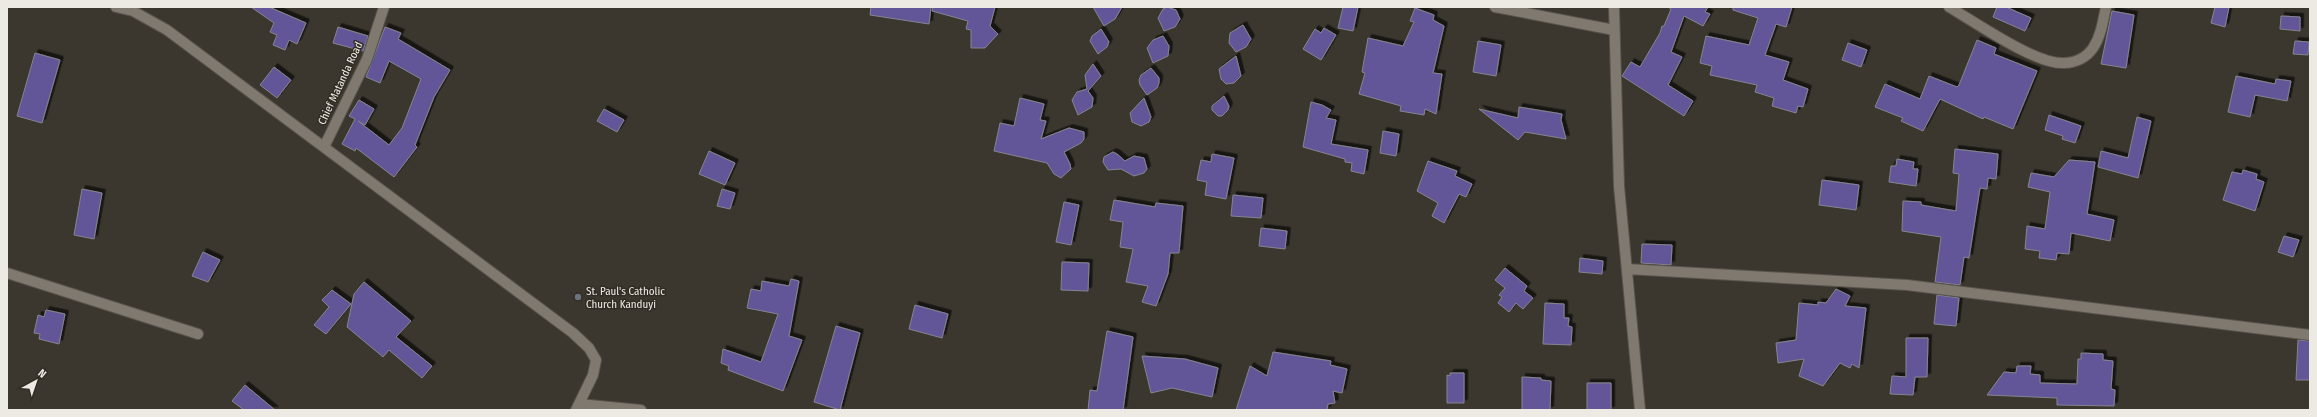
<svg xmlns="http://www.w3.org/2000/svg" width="2317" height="417" font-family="'Fira Sans Condensed',sans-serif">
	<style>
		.building { fill: #625799; stroke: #858490; filter: url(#shadow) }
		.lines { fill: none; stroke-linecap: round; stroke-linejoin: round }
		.street-casing { stroke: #58534c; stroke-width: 12 }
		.street { stroke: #7f796f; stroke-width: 10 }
		.worship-dot { fill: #6b7280; stroke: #322d24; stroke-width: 1.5 }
		.labels { text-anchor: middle; stroke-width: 3; stroke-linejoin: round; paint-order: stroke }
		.street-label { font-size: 11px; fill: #edeae4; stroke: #322d24 }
		.poi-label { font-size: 11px; fill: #edeae4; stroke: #322d24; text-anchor: start }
	</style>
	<defs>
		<filter id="shadow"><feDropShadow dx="3.5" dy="-3.5" stdDeviation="0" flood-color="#0009"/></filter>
	</defs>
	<rect width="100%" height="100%" fill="#3c372e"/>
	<path class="building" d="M251,7H269L306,23L297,44L289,40L285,50L273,45L277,35L270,32L274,23Z
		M871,7H931L929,24L870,15Z
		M933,7H995L990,26L998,34L985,48H971V30L966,29L968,21L932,11Z
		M1093,7H1122L1115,19L1104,26Z
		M1167,7L1176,10L1180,19L1175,27L1164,31L1158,18L1163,9Z
		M1343,7H1358L1353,31L1338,28Z
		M1668,7H1708L1705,12L1710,14L1703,26L1684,16L1671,52L1682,57L1668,85L1693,101L1684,116L1622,76L1631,62L1640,67L1660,33L1662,26H1664L1671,9Z
		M1733,7H1792L1786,27L1776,24L1765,55L1789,62L1783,80L1808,89L1803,107L1798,106L1796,113L1772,106L1774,98L1755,92L1757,85L1710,75L1712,66L1700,63L1706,36L1749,45L1758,18L1733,10Z
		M1997,7H2006L2031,18L2025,31L1993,17Z
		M2215,7H2229L2225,27L2211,23Z
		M1415,8L1434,15L1433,20L1444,26L1433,73L1442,74L1436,114L1425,109L1424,115L1400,111L1401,106L1359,94L1365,73L1362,72L1368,38L1403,46L1414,22L1410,21Z
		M2112,11L2134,15L2126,68L2101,64Z
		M2281,16L2300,17V31L2280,29Z
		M1243,25L1251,39L1246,47L1236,52L1229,43L1230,33Z
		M338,27L368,36L363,51L333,43Z
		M385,27L401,33L398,39L450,70L434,97L415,145L417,147L394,177L356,148L355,151L342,144L355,119L349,116L359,100L374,109L365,125L358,121L389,145L402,128L421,79L389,61L380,83L366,77Z
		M1324,28L1336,35L1321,60L1303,49L1315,29L1321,33Z
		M1101,29L1109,42L1107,47L1098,54L1090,41L1092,36Z
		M1163,36L1169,46L1168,56L1153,63L1147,48L1153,40Z
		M1977,40L1996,48L1994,54L2037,71L2013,129L1984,117L1983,119L1940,99L1923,131L1901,121L1903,118L1875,107L1885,84L1920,99L1929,76L1957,87L1959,85Z
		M1478,41L1501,45L1496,76L1473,72Z
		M2295,41L2309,42L2308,55L2293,54Z
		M1848,43L1867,50L1861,67L1842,60Z
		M35,53L60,60L42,123L17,116Z
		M1236,56L1241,76L1234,83L1226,84L1221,79L1219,69Z
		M1093,64L1101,76L1088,91L1093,98L1092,107L1078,115L1072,100L1077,92L1087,89L1085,75Z
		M274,67L291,80L277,98L260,85Z
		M1151,68L1159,78V83L1157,88L1147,95L1140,85L1139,80L1141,75Z
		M2236,76L2275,84L2276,79L2291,81L2287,101L2255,95L2250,117L2228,112Z
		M1224,96L1229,106L1228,110L1222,116H1218L1212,110V106Z
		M1020,98L1044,104L1040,120L1046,121L1041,139L1069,128L1084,132V139L1081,143L1064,152L1070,164L1071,169L1061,178L1054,174L1047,163L994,151L1000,123L1014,126Z
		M1144,98L1151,117L1149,122L1141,126L1132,122L1130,113Z
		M1311,102L1322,105L1331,110L1326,118L1336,120L1331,144L1368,150L1364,174L1351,171L1352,163L1345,162V159L1303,147Z
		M1519,107L1562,114L1561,120L1566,139L1525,132L1518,140L1479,109L1518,118Z
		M604,109L624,120L617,132L597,121Z
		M2049,115L2081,126L2075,143L2062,139L2063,136L2045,130Z
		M2137,117L2151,121L2138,178L2098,167L2101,151L2128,158Z
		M1383,131L1399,134L1396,156L1380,153Z
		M1955,149L1998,154L1996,179L1988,178L1987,189L1980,188L1969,258L1964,257L1960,285L1935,282L1941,237L1902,231L1903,201L1921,202V205L1956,211L1959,174L1953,173Z
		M709,151L735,163L725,185L699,174Z
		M1113,152L1117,154L1125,161L1134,156L1144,158L1147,169L1144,173L1134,176L1121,169L1108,170L1103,162L1104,157Z
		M1212,154L1234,158L1226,199L1205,195L1207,182L1197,180L1201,160L1211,162Z
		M1897,159L1914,162L1913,169H1918L1916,186L1889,182L1891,166H1896Z
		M2069,160L2095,162L2087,214L2114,220L2110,241L2071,233L2069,254L2057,253L2056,260L2039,258L2040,251L2025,249L2027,226L2045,229L2050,192L2028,187L2031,173L2054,177Z
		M1428,161L1457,171L1455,176L1472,184L1466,197L1459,194L1444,223L1432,216L1438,203L1417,191Z
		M2243,170L2257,174L2256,179L2264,182L2255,211L2223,200L2232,172L2242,174Z
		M1822,180L1859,185L1856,210L1819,205Z
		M82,189L102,193L94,239L74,235Z
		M722,189L735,193L730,209L717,206Z
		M1233,195L1263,198L1261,218L1231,216Z
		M1114,200L1155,207L1156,203L1183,206L1179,253H1170L1168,274L1156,306L1142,302L1148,286L1126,282L1133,249L1120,247L1123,222L1110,220Z
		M1064,202L1079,205L1071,245L1056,242Z
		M1261,228L1287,231L1285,249L1259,246Z
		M2284,236L2299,240L2293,257L2278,252Z
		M1642,244L1672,245L1671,265L1641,263Z
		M203,252L220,260L208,282L192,276Z
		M1580,258L1603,261L1602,274L1579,272Z
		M1062,262L1089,263L1088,291L1061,290Z
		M1505,268L1527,286L1524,291L1533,298L1523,309L1516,303L1509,312L1498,303L1502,297L1499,295L1505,288L1495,280Z
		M791,279L799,281L789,336L802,340L783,391L728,370L729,366L721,363L723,349L761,362L778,314L747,308L751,289L761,291L762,281L789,286Z
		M364,282L411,321L396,337L432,366L422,378L389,350L383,357L347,327L354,294Z
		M1836,289L1850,296L1845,306L1866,308L1859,368L1852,364L1850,368L1840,363L1823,386L1799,376L1804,359L1778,363L1776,343L1796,340L1799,303L1818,305V302L1826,303Z
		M332,290L351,304L326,334L314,325L329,307L322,300Z
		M1937,295L1959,298L1956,326L1934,324Z
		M1545,303L1564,304V318H1569L1568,326L1572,327L1571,345L1543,344Z
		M915,305L948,314L942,338L909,329Z
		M46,310L65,314L59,344L39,339L40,334L34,333L38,315L44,317Z
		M836,326L860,333L840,410L814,402Z
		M1107,331L1133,337L1123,410H1088L1090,390L1097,391Z
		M1906,338H1928L1927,377H1915L1913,395L1890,394L1892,376L1906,377Z
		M2298,340L2310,341V380H2296Z
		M1273,352L1331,361L1330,365L1347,369L1342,393L1333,391L1335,403L1328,404L1327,410H1236L1250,366L1267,376Z
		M2081,353L2103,354V360L2113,361L2111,389L2115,390L2114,406L2057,405V398L1987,395L2004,372L2016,373L2017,366H2031L2030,374L2040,375V383L2077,384L2078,359H2081Z
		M1142,356L1185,359L1218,368L1212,397L1172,388L1151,393Z
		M1450,373H1464V403H1447V375L1450,376Z
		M1522,377L1541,378V380L1551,381L1550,410H1522Z
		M1587,383H1611V410H1587Z
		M245,385L275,410H244L232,401Z"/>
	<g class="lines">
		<g class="street-casing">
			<path id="street" d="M116,7L133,11L167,30L573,333L589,348L596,360L593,375L576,410
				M1495,7L1614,30
				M1614,7L1619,186L1640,410
				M1949,7C1975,22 2036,65 2064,63C2076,63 2087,57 2093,48C2101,36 2103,21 2106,7
				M324,147L367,59L384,7
				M1627,269L1907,285L2310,335
				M7,273L198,334
				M579,404L641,410"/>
		</g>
		<use href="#street" class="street"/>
	</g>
	<circle class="worship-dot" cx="578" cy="297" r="4"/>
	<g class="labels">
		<g class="street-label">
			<text transform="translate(340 83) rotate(-65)" y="4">Chief Matanda Road</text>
		</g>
		<g class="poi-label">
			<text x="586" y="295">St. Paul's Catholic<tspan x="586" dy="13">Church Kanduyi</tspan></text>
		</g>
	</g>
	<rect width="2317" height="417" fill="none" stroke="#edeae4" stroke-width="16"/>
	<g transform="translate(36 381) rotate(40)" stroke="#322d24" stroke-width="3" paint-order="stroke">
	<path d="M0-3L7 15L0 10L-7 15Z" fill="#edeae4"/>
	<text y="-6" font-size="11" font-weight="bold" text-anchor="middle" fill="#edeae4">N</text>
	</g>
</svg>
